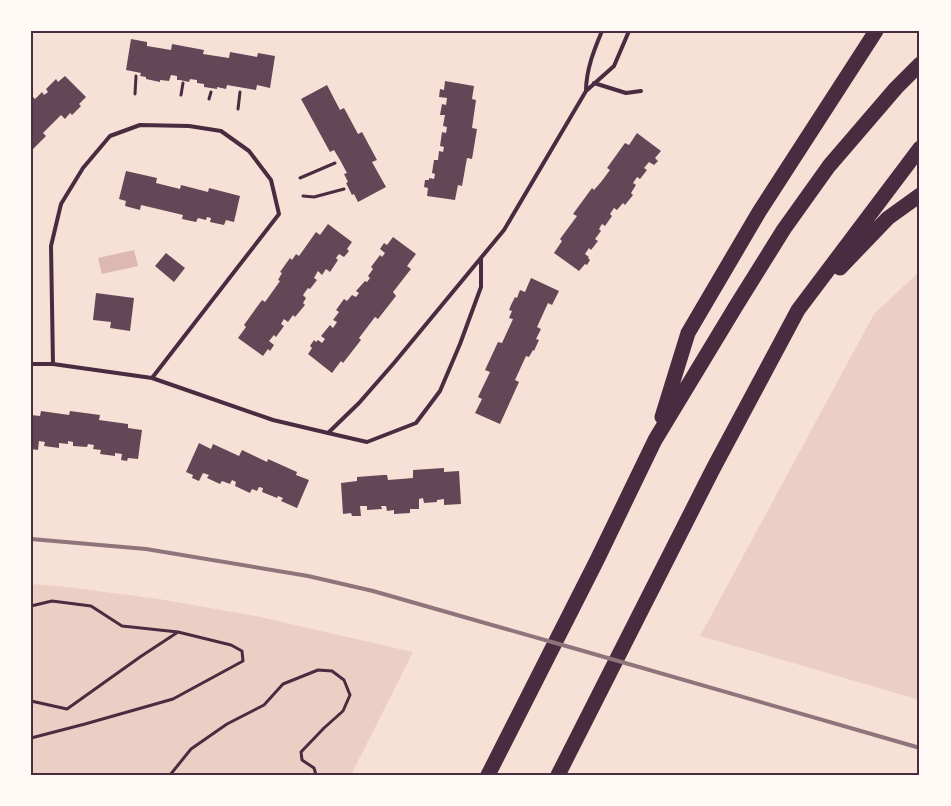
<svg xmlns="http://www.w3.org/2000/svg" width="951" height="806" font-family="'Titillium Web',sans-serif">
	<style>
		.green { fill: #ebcfc5 }
		.water { fill: #dcb8b0 }
		.building { fill: #644757 }
		.lines { fill: none; stroke-linecap: round; stroke-linejoin: round }
		.path { stroke: #4a2c40; stroke-width: 3 }
		.service { stroke: #4a2c40; stroke-width: 4 }
		.motorway { stroke: #4a2c40; stroke-width: 15 }
		.rail { stroke: #8f747c; stroke-width: 4 }
		.neatline { fill: none; stroke: #4a2c40; stroke-width: 2 }
	</style>
	<rect width="100%" height="100%" fill="#f7e1d7"/>
	<path class="green" d="M920,271V700L700,636L874,314Z
		M31,584L59,586L159,599L256,616L413,652L351,775H31Z"/>
	<path class="water" d="M134,250L138,266L102,274L98,258Z"/>
	<path class="building" d="M131,39L147,42V46L171,50L172,44L204,50L203,54L229,58L230,52L257,57L258,53L275,56L270,88L257,85L256,90L227,85L226,89L217,87V89L204,87V84L197,83V80L190,79L189,82L180,80H177V76L171,75L169,81L160,80V82L146,79V77L140,76L141,73L126,70Z
		M65,76L86,97L79,104L81,106L72,115L70,113L65,119L61,115L43,133L46,136L31,151V99L33,97L35,99L42,92L44,95L48,92L46,89L56,79L58,82Z
		M445,81L474,86L472,99L476,100L472,128L477,129L472,159L467,158L462,186L458,185L455,200L427,196L428,188L424,187L425,180H429V178L434,179L435,174L432,173L434,160H438L439,151L443,152L444,147L440,146L442,132L446,133L447,127L443,126L445,115H440L442,104L446,105L447,98L439,97L440,89L444,90Z
		M327,85L340,110L344,108L358,134L362,132L377,160L372,162L386,187L358,202L354,194L352,195L346,183L348,182L344,174L347,173L340,160L334,150L330,152L301,99Z
		M637,133L661,151L655,158L658,161L654,165L649,162L644,168L647,170L640,179L637,177L633,183L636,185L631,193L633,195L625,205L623,203L617,210L614,208L610,214L612,216L605,226L602,224L599,229L601,231L595,239L598,241L591,250L589,248L585,254L589,257L588,258L590,260L587,265L585,264L579,271L554,253L562,241L560,239L577,216L573,214L592,188L594,190L601,182L610,170L607,168L625,143L629,145Z
		M126,171L157,178L156,183L180,189L181,185L208,192L209,188L240,196L234,222L226,220L224,225L210,222L211,218L207,217L206,220L198,218L196,222L182,219L183,215L141,205L140,210L125,206L126,201L119,199Z
		M328,224L352,242L347,249L349,251L344,257L339,254L336,258L338,260L330,272L326,269L322,275L318,271L314,278L317,280L310,289L308,288L303,295L306,298L303,303L305,305L295,317L293,315L288,322L284,319L281,324L284,326L276,337L274,335L269,341L274,345L270,351L268,349L263,356L238,338L246,327L244,325L262,300L265,302L280,281L278,280L282,273L280,272L290,258L292,260L296,254L299,256L316,232L320,235Z
		M393,237L416,254L407,266L411,269L393,292L396,296L378,319L375,317L359,338L361,340L343,363L341,361L332,373L308,354L312,348L310,346L314,340L316,342L318,340L322,343L325,339L321,336L330,325L333,328L337,322L333,320L339,312L336,310L344,299L347,301L352,295L356,297L359,293L356,291L365,281L367,282L370,278L368,276L373,269L371,267L380,255L382,257L385,253L380,249L384,243L387,245Z
		M166,253L185,268L174,282L155,266Z
		M531,278L559,291L552,305L548,303L537,327L541,329L536,339L539,340L534,351L533,350L529,357L526,356L515,380L519,382L500,424L475,413L482,399L478,397L490,372L485,370L498,342L502,343L513,319L509,318L512,311L509,310L511,305L515,297L517,298L520,290L525,292Z
		M96,293L134,298L130,331L110,328L111,322L93,320Z
		M41,411L69,415L70,411L100,415L99,420L128,424V428L142,430L138,459L128,458L127,461L121,460L122,454L115,453V456L100,454L101,450L93,449L94,445L88,444L87,447L73,446V442L68,441V444L59,443V448L44,446L45,442L39,441L38,450L31,449V415L40,416Z
		M199,443L211,449L213,444L239,456L242,450L267,462L268,459L297,472L296,475L309,480L297,508L281,501L283,498L278,496L277,498L262,492L263,488L259,487L257,491L252,489L250,493L235,486L236,482L232,480L230,484L222,481L220,484L207,478L209,475L203,473L199,481L192,478L193,475L186,472Z
		M444,468V472L459,471L461,504L444,505V499L437,500V502L424,503L423,498L419,499V509H410V513L394,514V510L387,511L386,506H381L382,509L367,510V506H360L361,516H352L351,513L343,514L341,483L357,481V477L383,475H387L388,480L413,478V470Z"/>
	<g class="lines">
		<path class="path" d="M135,94L136,76
			M181,95L183,83
			M209,99L211,92
			M238,109L240,92
			M300,178L335,163
			M303,196L314,197L344,189
			M31,606L52,601L91,606L122,626L178,632L231,645L242,651L243,661L173,699L85,724L31,738
			M31,701L67,709L140,657L178,632
			M170,775L191,749L227,724L264,705L283,684L318,670L332,671L344,680L350,695L343,711L324,728L301,752L302,760L314,768L316,775"/>
		<path class="service" d="M594,83L626,93L641,91
			M586,91C586,70 594,50 602,31
			M31,364H53L152,378L273,420L328,433L359,403L394,363L504,230L586,91L614,66L629,31
			M53,364L51,246L61,204L83,168L110,136L140,125L189,126L221,131L249,151L271,180L279,214L152,378
			M328,433L367,442L416,423L440,391L460,344L481,287V258"/>
		<path class="motorway" d="M840,268L888,218L920,195
			M662,417L688,333L759,212L876,31
			M488,775L597,560L655,440L736,306L784,229L829,166L896,88L920,64
			M558,775L713,469L798,310L920,148"/>
		<path class="rail" d="M31,539L146,549L308,576L373,591L580,650L920,748"/>
	</g>
	<rect width="951" height="806" fill="none" stroke="#fffaf5" stroke-width="65"/>
	<rect x="32" y="32" width="886" height="742" class="neatline"/>
</svg>
